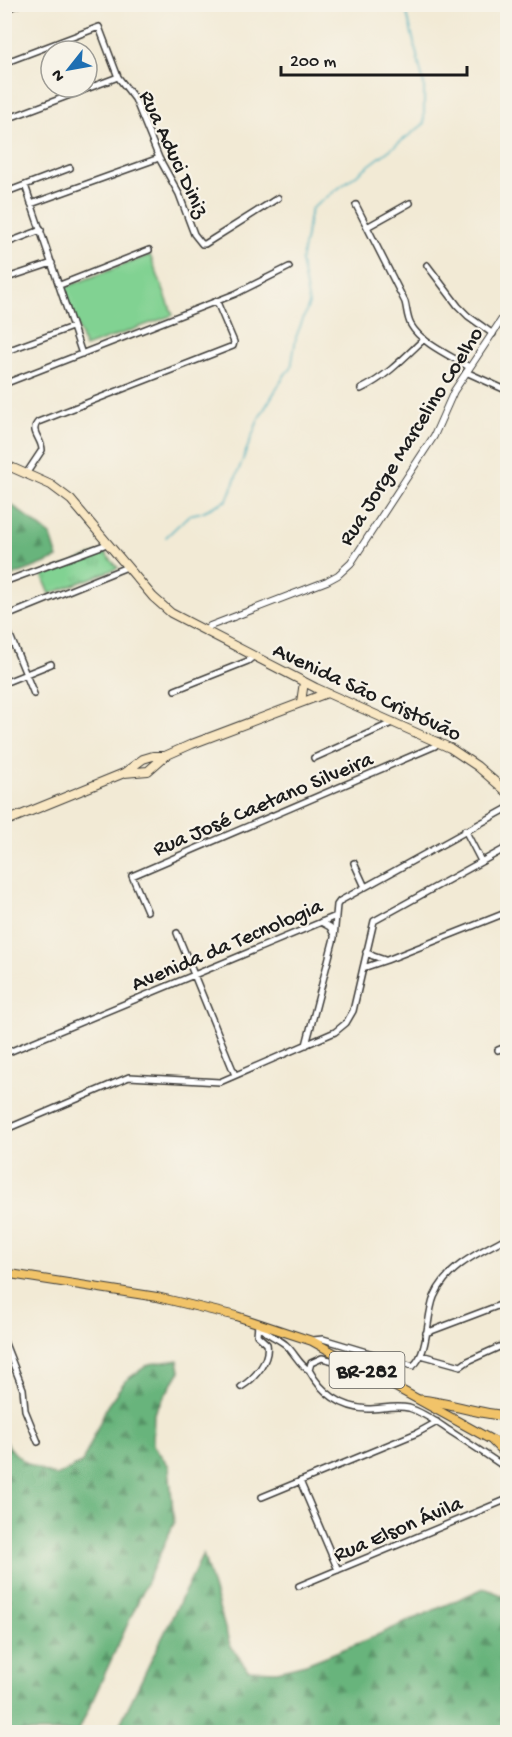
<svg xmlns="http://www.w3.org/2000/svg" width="512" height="1737" font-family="'Gochi Hand',sans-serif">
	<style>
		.grass { fill: url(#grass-tufts); stroke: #4e7757; stroke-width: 1.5 }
		.forest { fill: url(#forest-firs); stroke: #42684c; stroke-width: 1.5 }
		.pitch { fill: #81d292; stroke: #4e7757; stroke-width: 1.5 }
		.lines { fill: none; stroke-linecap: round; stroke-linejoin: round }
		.stream { stroke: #3ba9ba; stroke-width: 1.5 }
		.minor-casing { stroke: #3c3b38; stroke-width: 8 }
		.tertiary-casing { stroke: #3c3b38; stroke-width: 8 }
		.secondary-casing { stroke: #3c3b38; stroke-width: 10 }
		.trunk-casing { stroke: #3c3b38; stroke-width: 10 }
		.motorway-casing { stroke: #3c3b38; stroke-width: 11 }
		.minor { stroke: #fff; stroke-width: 5 }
		.tertiary { stroke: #fff; stroke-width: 6 }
		.secondary { stroke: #f9e7c3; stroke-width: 8 }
		.trunk { stroke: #f1c369; stroke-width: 8 }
		.motorway { stroke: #f1c369; stroke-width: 9 }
		.labels { text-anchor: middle; stroke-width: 4.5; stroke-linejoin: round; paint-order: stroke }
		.shield { fill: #f7f3e8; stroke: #5e5c59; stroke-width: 1.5 }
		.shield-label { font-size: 21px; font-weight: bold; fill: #1c1c1c }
		.street-label { font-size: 22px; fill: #1c1c1c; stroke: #f7f3e8 }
	</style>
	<defs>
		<pattern id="grass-tufts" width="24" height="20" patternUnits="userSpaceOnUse" patternTransform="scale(1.5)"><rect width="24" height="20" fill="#81d292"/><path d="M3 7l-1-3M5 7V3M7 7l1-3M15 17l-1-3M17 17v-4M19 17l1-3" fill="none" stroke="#6fb47d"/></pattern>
		<pattern id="forest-firs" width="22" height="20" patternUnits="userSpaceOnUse" patternTransform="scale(1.5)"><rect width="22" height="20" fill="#68b47c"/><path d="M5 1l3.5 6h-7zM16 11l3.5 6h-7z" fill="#559265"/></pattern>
	</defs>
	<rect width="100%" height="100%" fill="#f7f3e8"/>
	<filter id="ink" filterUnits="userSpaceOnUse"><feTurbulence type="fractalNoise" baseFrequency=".0167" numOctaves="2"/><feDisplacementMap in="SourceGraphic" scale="12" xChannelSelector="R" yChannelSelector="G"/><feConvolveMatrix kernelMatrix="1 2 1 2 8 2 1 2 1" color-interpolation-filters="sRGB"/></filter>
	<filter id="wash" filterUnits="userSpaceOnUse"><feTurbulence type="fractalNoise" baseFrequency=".008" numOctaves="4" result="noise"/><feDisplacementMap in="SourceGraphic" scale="24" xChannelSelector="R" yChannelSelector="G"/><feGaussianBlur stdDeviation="1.35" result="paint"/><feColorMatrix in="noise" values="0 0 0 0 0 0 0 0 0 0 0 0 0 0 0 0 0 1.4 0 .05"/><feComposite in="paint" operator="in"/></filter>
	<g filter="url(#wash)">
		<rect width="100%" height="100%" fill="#f2ead5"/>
		<path class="grass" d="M103,551L118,568L50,594L42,575Z"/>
		<path class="forest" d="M7,501L51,536L58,558L5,579L4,504Z
			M178,1360L180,1371L154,1413L153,1445L169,1466L174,1523L78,1732H5V1440C16,1460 35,1469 56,1476L82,1463L107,1406L125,1381L149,1364Z
			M203,1554L230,1645L248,1670L277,1671L306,1664L359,1643L484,1588L507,1597V1732H116Z"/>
		<path class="pitch" d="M150,255L173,315L85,347L63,288Z"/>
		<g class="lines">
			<path class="stream" d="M166,537L189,515L202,512L227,500L259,418L286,373L291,369L296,337L309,304L301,262L311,209L424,124V85L406,9"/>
		</g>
	</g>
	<g filter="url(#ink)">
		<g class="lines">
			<g class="minor-casing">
				<path id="minor" d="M4,10L19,4
					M4,63L99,27L118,77L135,99L159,158L179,194L194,234L202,244H205L278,198
					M4,120L118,77
					M25,185L82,354
					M4,193L70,168
					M31,204L159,158
					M356,205L405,302C407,309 407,318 411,325C421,343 451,356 469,367
					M367,227L410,203
					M4,244L41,230
					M427,265L458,306L468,316L493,334
					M4,279L52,263
					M60,285L149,250
					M4,352L72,327
					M466,372L508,391
					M4,384L235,294L289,267
					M361,389C386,377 404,358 424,339
					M26,474L42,450C42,439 29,431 38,422L233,346L234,342L217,302
					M4,582L107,544
					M4,617L127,567
					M4,621L34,694
					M4,683L51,664
					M175,690L248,661L254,656
					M314,758L394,722
					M465,830L481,861
					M354,863L365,887
					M147,911L132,876L435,746L438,741
					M321,922L330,927L334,935
					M177,933L235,1075
					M366,952L373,956L385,960
					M363,968L387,960L508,912
					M306,1045L334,938L336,916
					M498,1050L508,1046
					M4,1054L336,916L337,905L340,901L508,808
					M4,1130L129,1077L220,1082L335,1032L346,1023L353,1011L374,921L508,847
					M259,1324C264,1334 278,1338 286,1345C294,1352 300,1366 309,1370C321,1392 341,1408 368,1409C381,1409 395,1405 409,1408C425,1413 439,1424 453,1433C470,1444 487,1455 503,1466L508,1471
					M426,1333L508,1302
					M313,1340L323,1339L413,1366C429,1353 426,1317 434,1297C447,1266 480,1252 508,1237
					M4,1341L23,1389L25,1410L38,1442
					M421,1355L461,1366L468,1361L508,1343
					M309,1370L311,1363L322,1358L354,1366
					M241,1387C255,1378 270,1361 267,1344L257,1335L258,1324
					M300,1481L338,1570
					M262,1497L417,1433L437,1422
					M299,1586L508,1499"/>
			</g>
			<g class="tertiary-casing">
				<path id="tertiary" d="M205,631L210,626L327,581L338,575L351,563L434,436L454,391L508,310"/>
			</g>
			<g class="secondary-casing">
				<path id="secondary" d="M4,464L51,485L71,500L153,597L171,613L316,688L450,748L477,766L508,793
					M301,702L304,682
					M124,773L148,771L165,756L192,744L327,693
					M4,822L124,773L143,759L153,756H165"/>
			</g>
			<g class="trunk-casing">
				<path id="trunk" d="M4,1273L157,1297L236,1316L312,1341L508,1449"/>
			</g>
			<g class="motorway-casing">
				<path id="motorway" d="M421,1400C450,1403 478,1414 508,1416
					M493,1441L508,1456"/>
			</g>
			<use href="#minor" class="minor"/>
			<use href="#tertiary" class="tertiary"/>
			<use href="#secondary" class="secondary"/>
			<use href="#trunk" class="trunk"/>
			<use href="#motorway" class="motorway"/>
		</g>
	</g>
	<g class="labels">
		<rect class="shield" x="329.5" y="1352" width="75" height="36" rx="4.5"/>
		<g class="shield-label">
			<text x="367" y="1377">BR-282</text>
		</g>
		<g class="street-label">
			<text transform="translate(176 153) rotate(65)" y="8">Rua Aduci Diniz</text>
			<text transform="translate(409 435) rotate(-58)" y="8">Rua Jorge Marcelino Coelho</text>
			<text transform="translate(368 690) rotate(25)" y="8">Avenida São Cristóvão</text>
			<text transform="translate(262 802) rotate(-23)" y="8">Rua José Caetano Silveira</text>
			<text transform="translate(226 943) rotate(-23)" y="8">Avenida da Tecnologia</text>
			<text transform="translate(397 1527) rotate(-23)" y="8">Rua Elson Ávila</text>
		</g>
	</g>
	<rect width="512" height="1737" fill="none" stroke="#f7f3e8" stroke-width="24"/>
	<g transform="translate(69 69) rotate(239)"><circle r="28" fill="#f7f3e8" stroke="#9f9d96" stroke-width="1.5"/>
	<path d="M0-4.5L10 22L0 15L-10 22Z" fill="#1f6fb2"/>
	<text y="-9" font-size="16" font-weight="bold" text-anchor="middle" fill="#1c1c1c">N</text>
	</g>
	<path d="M281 66v9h186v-9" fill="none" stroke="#1c1c1c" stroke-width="3"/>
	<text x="290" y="66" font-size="18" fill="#1c1c1c" stroke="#f7f3e8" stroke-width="4.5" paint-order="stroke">200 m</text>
</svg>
